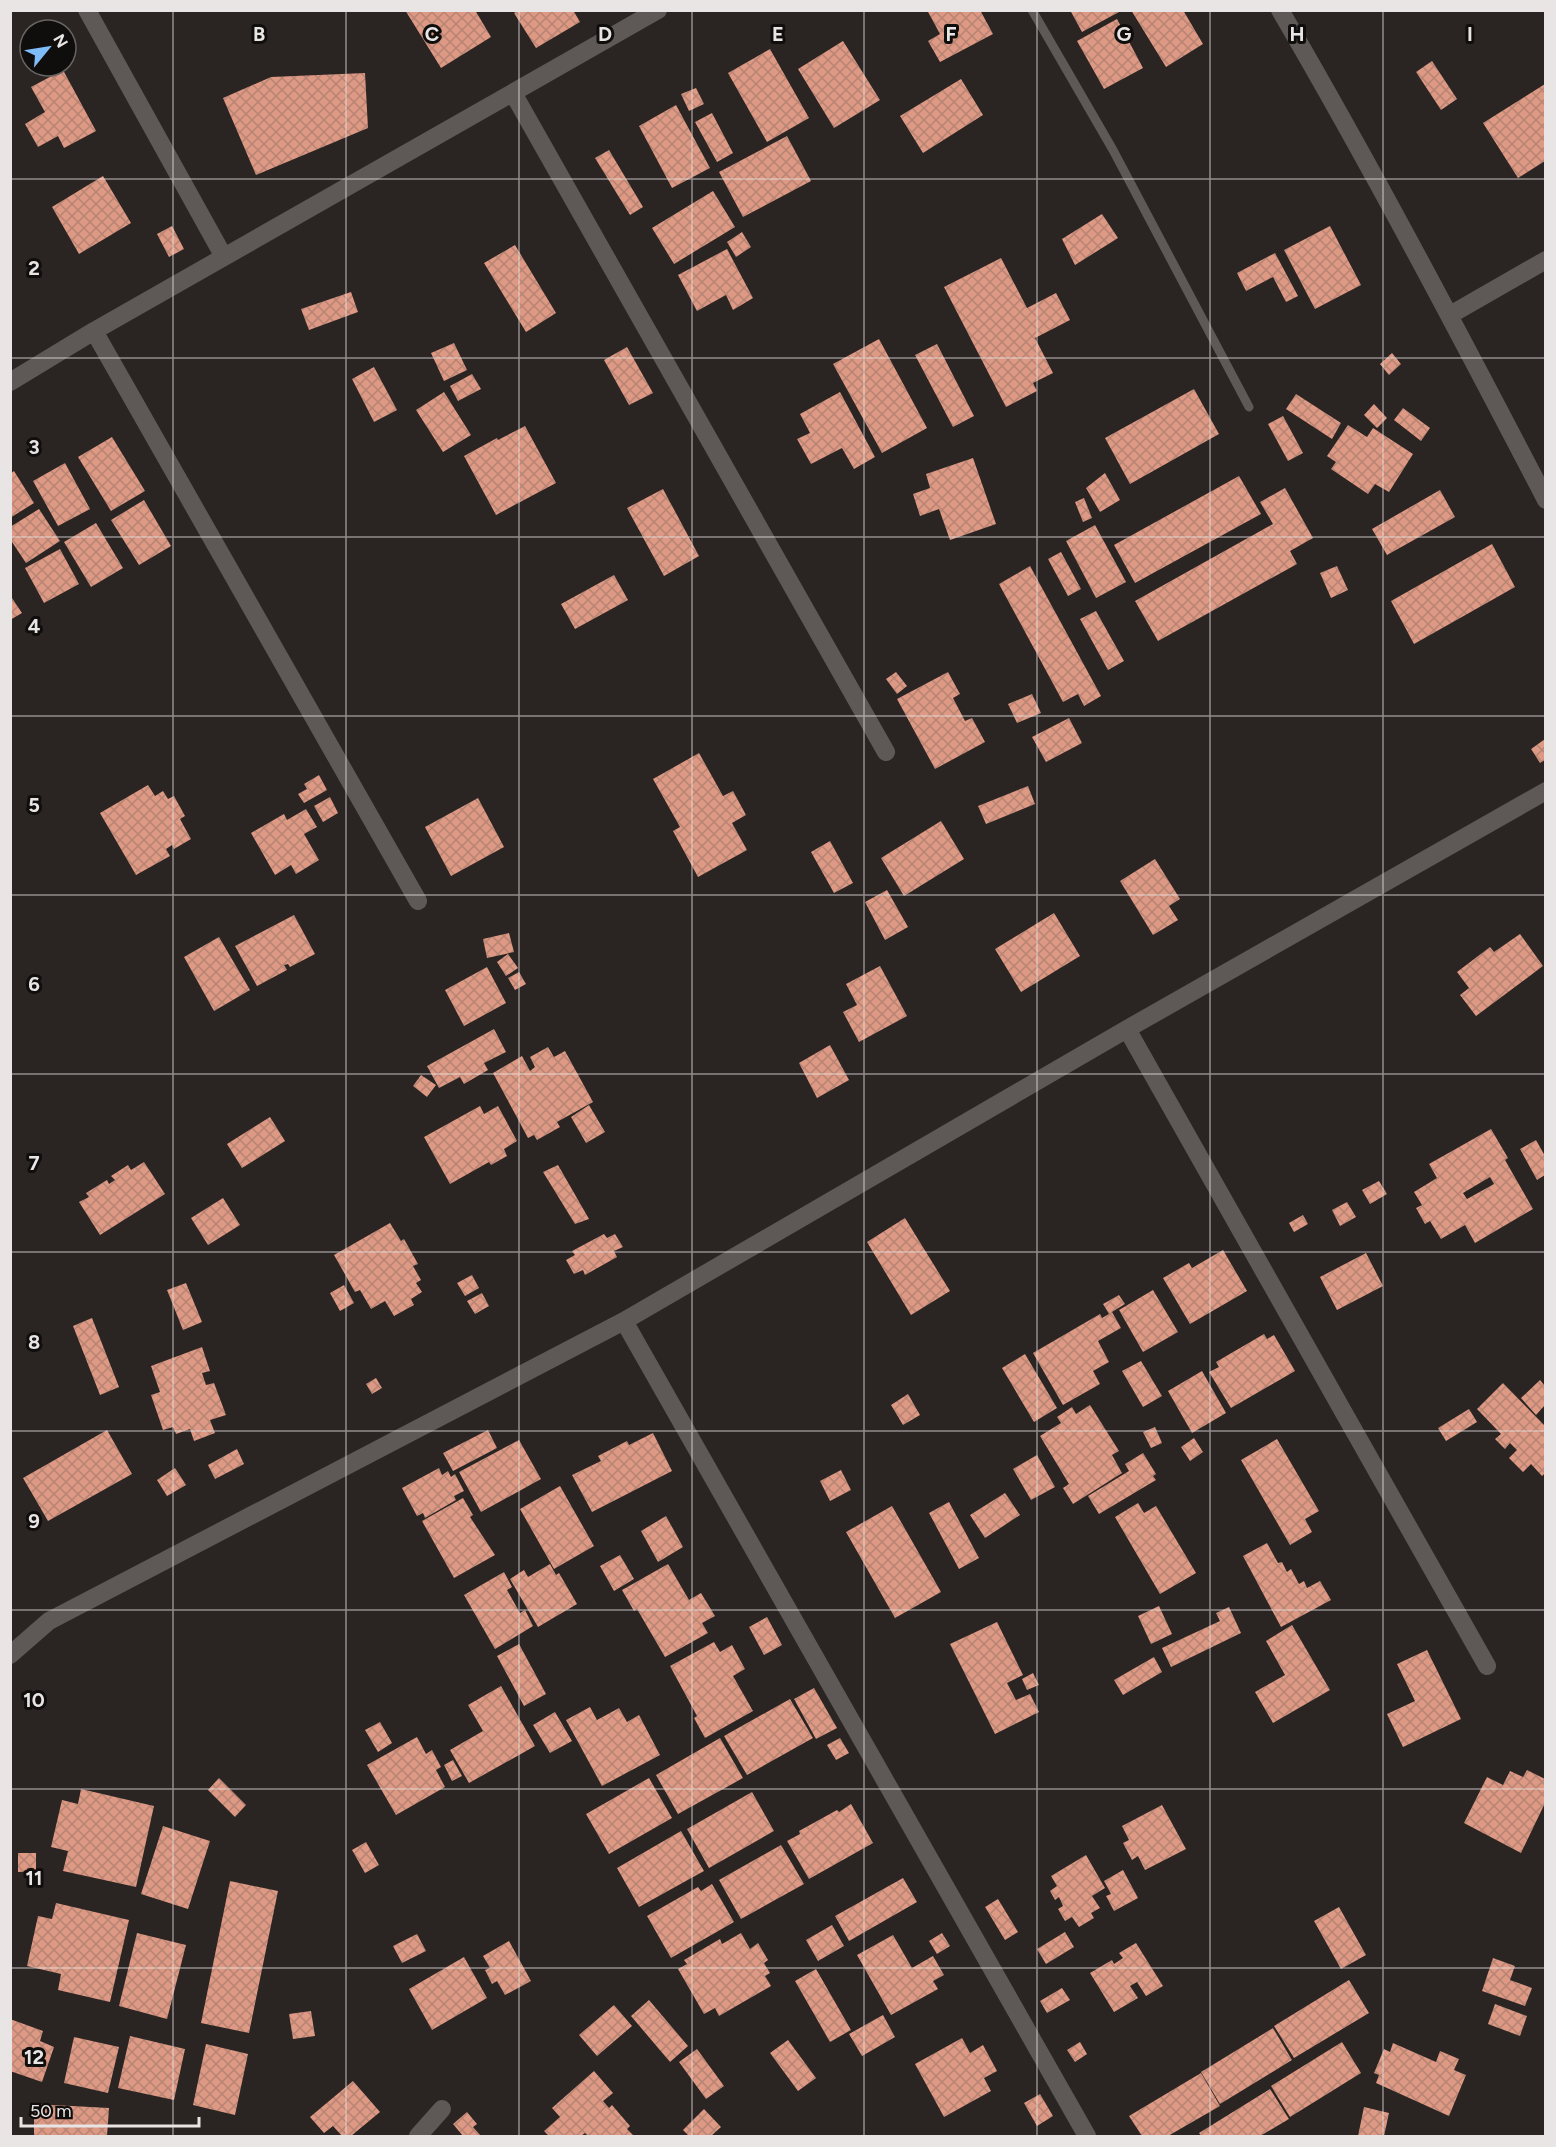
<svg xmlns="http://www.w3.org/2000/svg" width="1556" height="2147" font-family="Figtree,sans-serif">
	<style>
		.building { fill: url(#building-cross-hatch); fill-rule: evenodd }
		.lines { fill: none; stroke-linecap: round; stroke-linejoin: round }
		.lane { stroke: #5e5856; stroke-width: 9 }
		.street { stroke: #5e5856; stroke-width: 18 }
		.secondary { stroke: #5e5856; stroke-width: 18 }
		.grid { fill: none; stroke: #e9e5e4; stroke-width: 1.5; stroke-opacity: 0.55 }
		.grid-label { font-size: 20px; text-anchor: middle; font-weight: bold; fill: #e9e5e4; stroke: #100e0d; stroke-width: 6; stroke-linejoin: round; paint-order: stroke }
	</style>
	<defs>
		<pattern id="building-cross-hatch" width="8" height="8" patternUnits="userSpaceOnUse" patternTransform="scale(1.5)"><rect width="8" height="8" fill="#dd9983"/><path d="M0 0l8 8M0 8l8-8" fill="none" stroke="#b78473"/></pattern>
	</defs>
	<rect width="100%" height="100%" fill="#2a2423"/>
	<path class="building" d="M405,10H475L491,37L441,68Z
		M518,10H573L580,22L536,48L514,13Z
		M927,10H980L993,34L940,62L928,41L940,34Z
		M1070,10H1119V12L1082,32Z
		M1131,10H1183L1203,44L1166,67Z
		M1117,19L1143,68L1104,89L1077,41Z
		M843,41L880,100L834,128L798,69Z
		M770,49L809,118L767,142L728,73Z
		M1432,61L1457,99L1441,110L1416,72Z
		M63,70L96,131L64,148L58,136L38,147L25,124L45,112L31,87Z
		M365,73L368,128L256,175L223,98L271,77Z
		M961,79L983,115L923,153L900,116Z
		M1545,84V161L1518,178L1483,123Z
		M696,88L704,104L689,111L681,94Z
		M676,105L710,168L672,188L639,126Z
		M712,113L733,153L717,162L695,122Z
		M787,136L811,181L743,217L719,172Z
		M609,150L643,207L630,215L595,158Z
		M103,176L131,223L79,254L52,207Z
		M713,191L735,227L674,264L652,228Z
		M1102,214L1118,238L1075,265L1062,239Z
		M172,226L184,249L169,257L157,234Z
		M1330,226L1361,285L1315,309L1284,250Z
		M742,232L751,247L736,257L727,242Z
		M515,245L556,313L526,332L484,263Z
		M727,249L753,298L733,310L726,295L697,311L678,275Z
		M1275,253L1298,296L1286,302L1273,277L1246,291L1237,273Z
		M1001,258L1027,308L1056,293L1070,320L1035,338L1053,373L1033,383L1037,391L1006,407L944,287Z
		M351,292L358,312L309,330L301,309Z
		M879,339L927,428L882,453L833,364Z
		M454,343L467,370L444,381L431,353Z
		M937,344L974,416L953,427L915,355Z
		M627,347L653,393L629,405L604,360Z
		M1392,353L1401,364L1389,375L1380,364Z
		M374,367L397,410L374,422L352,379Z
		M472,374L481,389L458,401L450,386Z
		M1194,389L1219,434L1130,484L1105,438Z
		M444,392L471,435L443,452L416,410Z
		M840,392L875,457L854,469L842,448L811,464L797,439L810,433L800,414Z
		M1296,394L1341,423L1332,439L1286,409Z
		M1374,404L1387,418L1377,428L1364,415Z
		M1403,408L1430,428L1421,441L1394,420Z
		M1283,416L1303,453L1288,461L1268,424Z
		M1348,425L1367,437L1373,428L1413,454L1389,492L1375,484L1368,494L1331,469L1336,462L1327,456Z
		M525,426L556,483L496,515L464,456L497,438L498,440Z
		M112,437L145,491L111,511L78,457Z
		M973,458L996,524L950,540L939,509L920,516L913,494L930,488L926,474Z
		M65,463L90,509L58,526L33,481Z
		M14,471L34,503L10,518V474Z
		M1105,473L1120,500L1100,512L1086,488Z
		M1239,476L1261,514L1135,583L1114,545Z
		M1285,488L1313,538L1290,551L1297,564L1158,641L1135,601L1273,524L1260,502Z
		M663,489L699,556L664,576L627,508Z
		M1440,490L1455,517L1387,555L1372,529Z
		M1084,498L1092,518L1083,522L1075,502Z
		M144,500L171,546L139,565L111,520Z
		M39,509L60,541L26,563L10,539V527Z
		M96,523L123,568L91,587L64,542Z
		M1095,525L1126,582L1096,598L1066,541Z
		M1492,544L1515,587L1414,644L1391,601Z
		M60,549L79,584L44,603L25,568Z
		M1061,552L1081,589L1068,596L1048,559Z
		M1030,566L1101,696L1084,706L1078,694L1063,702L999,584Z
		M1337,566L1348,590L1331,598L1320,573Z
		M614,575L628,600L575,629L561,604Z
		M10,595L22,613L10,620Z
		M1096,611L1124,661L1108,670L1080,619Z
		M896,672L907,686L897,694L886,679Z
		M948,672L960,694L953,698L965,721L972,718L985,742L935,769L897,699Z
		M1032,694L1041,713L1017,723L1008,704Z
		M1069,718L1082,743L1046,762L1032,737Z
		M1545,739V760L1540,763L1531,749Z
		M699,753L723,796L733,791L746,815L732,823L747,850L698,877L673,831L680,827L653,779Z
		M319,775L327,790L304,803L298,794L307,789L304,784Z
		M148,785L155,796L163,791L168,799L174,796L185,816L180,819L191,839L174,849L172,845L166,849L170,856L136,875L100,813Z
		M1028,786L1035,804L986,824L978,806Z
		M330,797L338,813L323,822L314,806Z
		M478,798L504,847L451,876L425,827Z
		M306,809L317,827L304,834L319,860L296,874L291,865L275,875L251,833L284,814L287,820Z
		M941,821L964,859L904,896L881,858Z
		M830,841L853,883L834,893L811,852Z
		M1155,859L1180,899L1169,906L1178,920L1153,935L1120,881Z
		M887,890L908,927L885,940L865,902Z
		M1054,913L1080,956L1021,992L995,949Z
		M294,915L315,954L290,967L288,964L284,965L287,970L257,986L235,946Z
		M509,933L514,952L487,958L483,939Z
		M1520,934L1543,966L1476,1016L1460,995L1469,988L1457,972L1490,947L1494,952Z
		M219,937L250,990L214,1011L184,957Z
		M508,954L518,968L506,976L497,962Z
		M880,966L907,1016L859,1042L843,1012L857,1005L846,984Z
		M487,967L506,1003L464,1026L445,990Z
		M519,972L526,984L515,990L508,978Z
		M494,1029L506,1052L484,1063L488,1070L464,1084L460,1077L439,1088L427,1066Z
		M830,1045L849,1080L817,1098L799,1063Z
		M548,1047L554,1057L565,1051L593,1102L557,1122L560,1127L537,1140L534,1135L528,1138L493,1073L522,1056L530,1071L535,1067L530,1057Z
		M421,1075L436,1085L427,1097L413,1086Z
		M589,1105L605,1132L586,1143L571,1117Z
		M480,1106L484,1114L498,1106L517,1141L504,1149L507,1156L491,1165L489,1162L450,1184L424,1137Z
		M270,1117L285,1141L242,1168L227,1144Z
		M1491,1129L1508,1158L1505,1160L1533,1209L1475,1243L1465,1225L1441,1239L1430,1221L1425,1224L1416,1208L1422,1205L1414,1192L1437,1178L1429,1164ZM1490,1177L1494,1184L1467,1199L1463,1193Z
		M1536,1140L1545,1156V1175L1537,1180L1520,1149Z
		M144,1162L165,1194L100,1235L79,1202L89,1197L86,1193L107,1180L109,1184L115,1180L111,1176L128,1165L131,1170Z
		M558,1165L589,1219L575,1224L543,1172Z
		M1379,1181L1387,1194L1370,1204L1362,1190Z
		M223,1198L240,1225L208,1245L191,1218Z
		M1347,1202L1356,1217L1340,1226L1332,1210Z
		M1303,1215L1308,1224L1294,1232L1289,1223Z
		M905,1218L950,1291L911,1315L867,1242Z
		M390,1223L401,1241L404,1239L418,1264L413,1266L421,1280L416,1283L422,1292L411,1299L414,1305L394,1316L385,1301L371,1309L360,1290L355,1292L334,1255Z
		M604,1234L607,1238L615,1234L623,1247L614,1251L617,1257L585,1275L583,1270L574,1274L566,1260L575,1255L572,1251Z
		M1223,1250L1247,1291L1190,1324L1163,1278L1189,1263L1192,1268Z
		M1366,1253L1383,1286L1337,1310L1320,1277Z
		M472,1275L479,1288L465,1296L457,1283Z
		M186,1283L202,1322L183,1330L167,1290Z
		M344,1285L354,1303L340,1311L330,1293Z
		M1153,1290L1178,1332L1143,1352L1119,1310Z
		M482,1293L489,1306L475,1314L467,1301Z
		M1119,1295L1125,1304L1112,1312L1121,1328L1098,1341L1109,1362L1093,1371L1100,1384L1063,1405L1033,1353L1100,1314L1102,1318L1109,1314L1103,1304Z
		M92,1318L119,1387L100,1395L73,1326Z
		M1264,1334L1267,1339L1274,1335L1295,1371L1231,1408L1209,1372L1219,1367L1216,1362Z
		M202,1347L210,1371L202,1373L206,1385L214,1383L226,1415L210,1420L215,1433L194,1441L190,1429L176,1434L173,1427L163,1430L151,1395L160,1392L151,1366Z
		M1025,1354L1057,1408L1034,1422L1002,1368Z
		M1141,1361L1162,1396L1143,1407L1122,1371Z
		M1202,1371L1226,1413L1192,1433L1168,1391Z
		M376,1378L382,1388L372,1394L366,1384Z
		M1540,1380L1545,1386V1405L1536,1415L1521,1398Z
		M1503,1383L1545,1426V1473L1542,1476L1531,1464L1523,1472L1509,1458L1517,1450L1510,1443L1505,1449L1495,1439L1501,1434L1477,1409Z
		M908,1394L920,1415L903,1425L891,1405Z
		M1090,1405L1119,1451L1112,1455L1122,1473L1073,1504L1063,1488L1069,1484L1040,1436L1061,1423L1057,1417L1072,1407L1076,1414Z
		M1469,1409L1477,1422L1446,1441L1438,1428Z
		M1155,1427L1162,1443L1151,1448L1143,1432Z
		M107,1430L132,1474L48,1521L23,1478Z
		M488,1430L497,1448L453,1471L443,1453Z
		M653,1433L672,1471L592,1512L572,1475L601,1461L598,1456L627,1441L629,1445Z
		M1194,1438L1203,1452L1190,1461L1181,1447Z
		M1277,1439L1319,1511L1305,1519L1312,1532L1290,1545L1241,1460Z
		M519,1440L541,1479L481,1512L459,1472Z
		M237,1449L244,1464L215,1479L208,1465Z
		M1143,1453L1156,1474L1153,1476L1156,1480L1099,1514L1088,1496L1129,1471L1125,1464Z
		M1037,1455L1055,1487L1031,1500L1013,1469Z
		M175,1468L186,1485L167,1496L157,1480Z
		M439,1468L442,1475L448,1471L451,1477L455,1474L464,1491L454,1496L456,1500L425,1518L423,1513L417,1516L402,1488Z
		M841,1470L851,1490L830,1501L820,1481Z
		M560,1486L594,1546L554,1569L520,1509Z
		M1005,1493L1020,1515L985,1538L970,1515Z
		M463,1498L473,1515L470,1517L495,1555L454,1578L422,1521Z
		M949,1502L979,1558L959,1569L929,1513Z
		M1138,1503L1144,1513L1156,1506L1196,1573L1160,1594L1115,1517Z
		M892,1506L941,1592L895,1618L846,1532Z
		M666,1516L683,1547L658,1562L641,1531Z
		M1267,1543L1278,1563L1282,1562L1287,1572L1291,1569L1299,1584L1304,1581L1307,1588L1320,1581L1331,1600L1281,1627L1243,1556Z
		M620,1555L634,1579L614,1591L600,1566Z
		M550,1564L556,1575L559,1573L577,1604L538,1627L510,1579L524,1570L528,1577Z
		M668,1564L689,1600L701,1593L715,1616L702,1623L708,1633L665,1657L637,1609L634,1611L622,1590Z
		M504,1572L512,1587L507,1590L520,1613L525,1610L533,1626L495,1649L464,1595Z
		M1159,1606L1172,1634L1151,1644L1138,1616Z
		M1229,1607L1241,1633L1171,1667L1162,1648L1220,1621L1216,1613Z
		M767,1617L782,1645L764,1655L749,1627Z
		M997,1622L1023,1675L1007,1683L1016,1700L1030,1694L1039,1712L995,1734L950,1644Z
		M1292,1625L1330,1690L1273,1723L1255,1692L1285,1675L1266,1641Z
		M714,1642L720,1652L732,1645L745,1669L733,1676L753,1711L705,1738L694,1718L697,1716L670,1666Z
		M519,1644L546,1694L524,1706L497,1656Z
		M1427,1650L1461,1719L1403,1747L1387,1714L1415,1701L1397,1664Z
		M1154,1657L1162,1672L1123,1695L1114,1680Z
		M1033,1673L1039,1685L1027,1690L1022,1679Z
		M501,1686L535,1746L469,1783L450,1750L483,1731L468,1705Z
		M814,1688L837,1728L816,1739L794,1699Z
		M790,1699L813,1738L747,1775L724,1736Z
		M590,1707L597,1720L619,1708L627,1722L639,1715L660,1755L602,1786L566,1720Z
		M555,1712L572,1741L550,1753L533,1725Z
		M380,1722L392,1743L378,1752L365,1730Z
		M417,1737L426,1754L432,1750L441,1767L436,1770L445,1787L396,1815L367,1765Z
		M720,1738L743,1778L678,1814L656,1775Z
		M840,1738L849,1753L836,1760L827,1745Z
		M453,1760L462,1776L452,1781L444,1765Z
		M1527,1770L1545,1779V1803L1521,1853L1464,1823L1487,1777L1503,1785L1510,1771L1523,1777Z
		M219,1778L246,1805L235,1817L208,1790Z
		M649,1778L672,1818L609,1854L586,1814Z
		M81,1789L154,1806L136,1887L63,1871L68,1851L51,1847L62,1800L78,1804Z
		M752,1792L774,1831L709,1868L687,1829Z
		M851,1804L873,1843L809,1879L787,1841L800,1834L799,1831L837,1810L839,1812Z
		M1162,1805L1186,1849L1145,1870L1138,1856L1132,1860L1123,1843L1129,1840L1122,1826Z
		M163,1826L210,1841L188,1909L141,1894Z
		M681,1831L704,1871L639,1907L617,1868Z
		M366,1842L379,1865L365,1873L352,1850Z
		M781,1845L804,1884L741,1919L719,1880Z
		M18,1853H36V1871L18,1872Z
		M1086,1855L1105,1888L1092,1896L1100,1908L1091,1913L1094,1918L1079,1927L1072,1917L1065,1921L1058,1909L1063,1906L1059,1897L1055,1900L1050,1891L1057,1886L1051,1876Z
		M1123,1870L1138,1898L1114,1911L1106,1896L1111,1894L1104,1881Z
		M903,1878L917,1902L849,1941L835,1916Z
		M230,1881L278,1891L249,2033L201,2023Z
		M712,1884L734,1922L671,1958L647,1916L698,1887L701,1891Z
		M998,1899L1018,1932L1005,1940L985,1907Z
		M56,1903L129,1920L110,2002L58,1990L61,1974L27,1966L38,1916L52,1919Z
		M1339,1907L1366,1955L1341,1969L1314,1921Z
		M832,1925L844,1946L818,1961L806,1940Z
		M1065,1932L1074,1947L1046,1964L1037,1949Z
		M137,1933L186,1945L167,2019L119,2006Z
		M741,1933L750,1949L758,1943L768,1960L764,1963L770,1973L765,1976L771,1986L719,2016L715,2008L704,2014L678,1969L687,1964L684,1960L720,1939L722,1944Z
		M942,1933L950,1946L937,1954L929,1941Z
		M417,1934L426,1951L402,1963L393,1946Z
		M893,1935L912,1968L933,1956L944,1975L933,1981L938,1989L891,2015L857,1955Z
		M509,1941L531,1981L505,1995L497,1981L492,1984L485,1970L490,1968L483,1956Z
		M1136,1943L1163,1986L1146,1996L1137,1982L1130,1986L1138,1998L1114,2012L1090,1973L1112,1960L1114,1964L1123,1958L1119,1953Z
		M464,1957L487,1998L432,2030L409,1989Z
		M1493,1958L1515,1966L1510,1980L1532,1988L1525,2006L1482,1991Z
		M816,1969L851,2030L830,2042L795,1981Z
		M1349,1980L1369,2013L1294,2058L1274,2026Z
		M1062,1988L1070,2000L1047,2013L1040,2001Z
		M649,2000L688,2046L670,2062L631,2016Z
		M1495,2004L1527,2016L1520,2036L1488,2024Z
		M614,2005L632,2026L597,2056L579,2035Z
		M311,2011L315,2036L293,2039L289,2014Z
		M883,2015L895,2037L862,2056L849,2034Z
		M10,2019L43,2031L40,2041L54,2047L42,2082L10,2071Z
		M1273,2028L1292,2060L1220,2104L1201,2072Z
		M130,2036L185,2049L174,2100L118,2088Z
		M74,2037L119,2047L108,2093L64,2083Z
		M962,2038L970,2053L983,2045L997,2071L984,2078L991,2091L944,2117L915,2064Z
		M788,2040L816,2078L798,2091L770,2053Z
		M1080,2042L1087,2054L1075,2062L1067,2050Z
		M1342,2042L1361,2073L1290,2117L1271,2086Z
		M1393,2043L1436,2062L1440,2051L1459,2059L1454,2070L1466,2075L1449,2116L1376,2083L1379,2075L1374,2073L1384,2049L1390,2052Z
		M206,2044L248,2054L235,2115L193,2105Z
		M697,2049L724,2086L706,2099L679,2062Z
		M594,2071L613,2093L603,2101L609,2108L612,2105L630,2126L627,2129L634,2136H588L585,2133L581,2136H549L544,2131L560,2117L552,2108Z
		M1201,2073L1220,2106L1168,2136H1142L1129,2116Z
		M353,2081L380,2112L351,2136H342L333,2126L324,2133L310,2117Z
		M1270,2089L1289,2119L1260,2136H1201L1199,2133Z
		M1040,2094L1053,2116L1037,2126L1024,2103Z
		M34,2104L109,2108L107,2136H34Z
		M1364,2107L1389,2113L1384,2136H1358Z
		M704,2109L721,2127L711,2136H689L683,2130Z
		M467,2112L477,2124L473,2127L481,2136H463L453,2124Z"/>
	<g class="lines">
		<path class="lane" d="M1032,10L1113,150L1249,407"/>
		<path class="street" d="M87,10L224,257
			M513,93L886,752
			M1450,315L1546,260
			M94,331L418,901
			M10,382L94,331L658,10
			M1127,1029L1487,1666
			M624,1321L1087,2136
			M10,1655L49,1621L624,1321L1127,1029L1546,791
			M418,2136L442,2109"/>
		<path class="secondary" d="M1280,10C1374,171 1460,335 1546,500"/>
	</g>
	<path class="grid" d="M173,10V2136M346,10V2136M519,10V2136M692,10V2136M864,10V2136M1037,10V2136M1210,10V2136M1383,10V2136M10,179H1546M10,358H1546M10,537H1546M10,716H1546M10,895H1546M10,1074H1546M10,1252H1546M10,1431H1546M10,1610H1546M10,1789H1546M10,1968H1546"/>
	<g class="grid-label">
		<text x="259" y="41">B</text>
		<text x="432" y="41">C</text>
		<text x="605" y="41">D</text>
		<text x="778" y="41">E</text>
		<text x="951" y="41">F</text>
		<text x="1124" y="41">G</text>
		<text x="1297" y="41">H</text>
		<text x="1470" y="41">I</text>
		<text x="34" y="275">2</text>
		<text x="34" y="454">3</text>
		<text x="34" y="633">4</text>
		<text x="34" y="812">5</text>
		<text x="34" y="991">6</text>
		<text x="34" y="1170">7</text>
		<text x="34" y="1349">8</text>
		<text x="34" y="1528">9</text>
		<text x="34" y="1707">10</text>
		<text x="34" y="1885">11</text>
		<text x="34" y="2064">12</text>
	</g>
	<rect width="1556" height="2147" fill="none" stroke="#e9e5e4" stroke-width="24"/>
	<g transform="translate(48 48) rotate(60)"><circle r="28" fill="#100e0d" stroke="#676463" stroke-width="1.5"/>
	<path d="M0-4.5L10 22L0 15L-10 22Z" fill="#7ebdf9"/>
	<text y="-9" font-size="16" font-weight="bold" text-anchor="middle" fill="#e9e5e4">N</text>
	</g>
	<path d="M21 2117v9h178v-9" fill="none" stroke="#e9e5e4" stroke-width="3"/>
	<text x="30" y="2117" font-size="18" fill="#e9e5e4" stroke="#100e0d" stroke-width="4.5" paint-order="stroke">50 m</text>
</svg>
